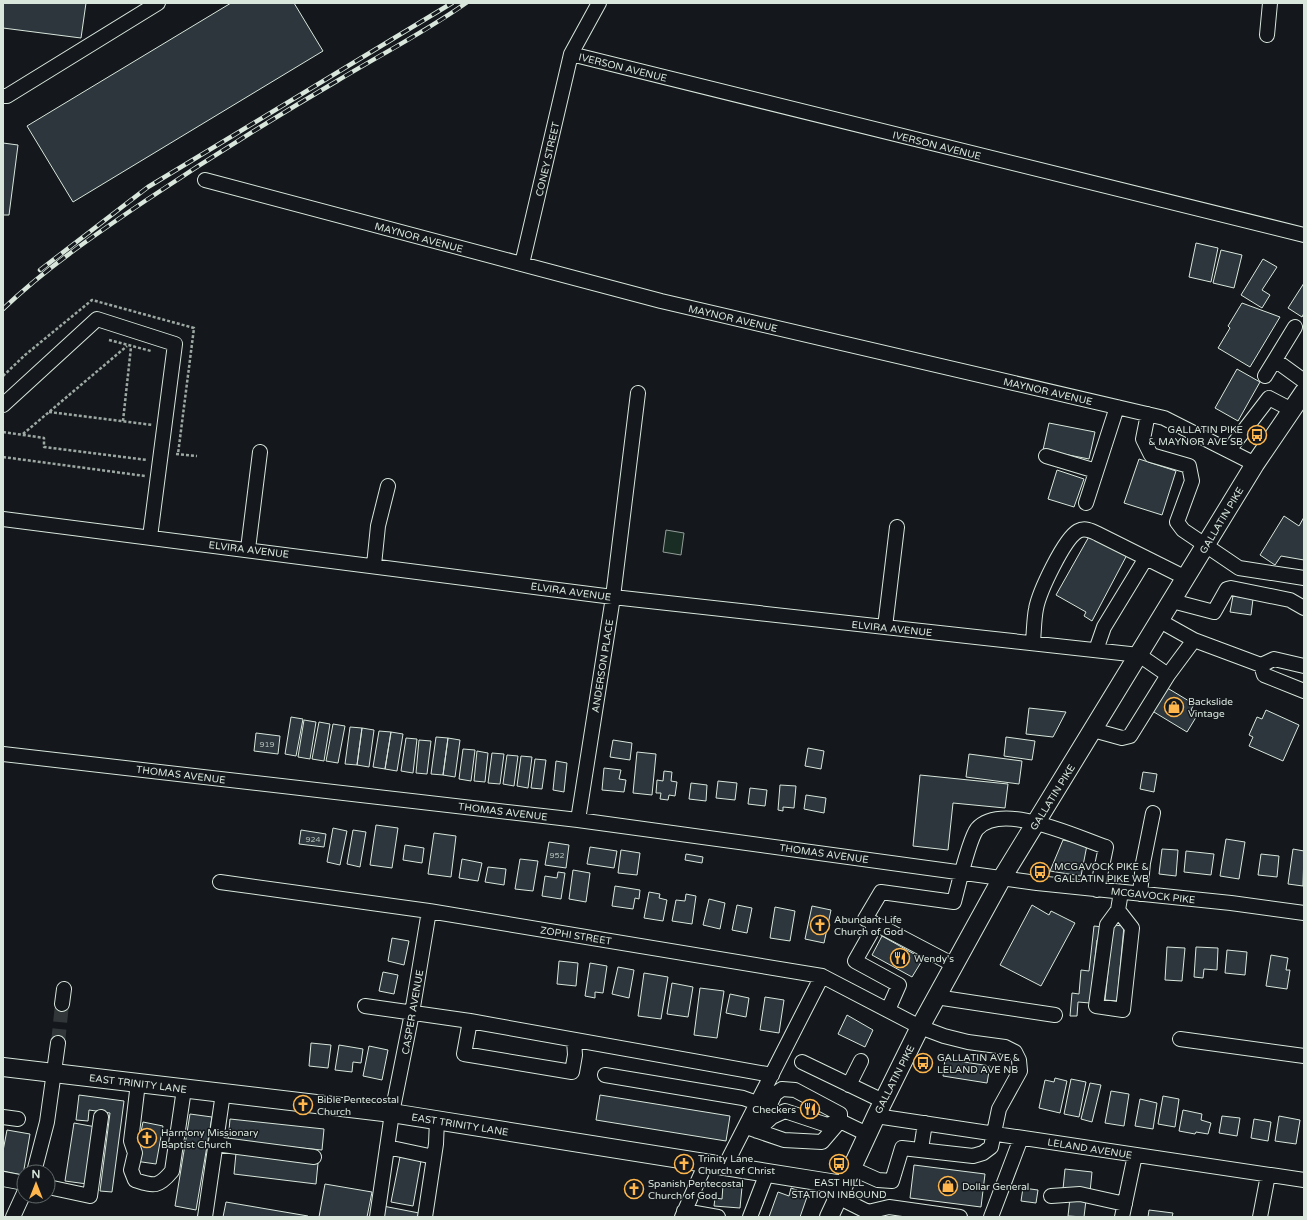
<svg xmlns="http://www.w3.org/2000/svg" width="1307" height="1220" font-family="'Varela Round',sans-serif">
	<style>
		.green { fill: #1a2d24; stroke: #939e99 }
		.building { fill: #2c363c; stroke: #d8e6dc }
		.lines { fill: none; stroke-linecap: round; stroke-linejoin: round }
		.minor-tunnel { stroke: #313739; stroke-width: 14; stroke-dasharray: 14 7; stroke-linecap: butt }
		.minor-casing { stroke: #d8e6dc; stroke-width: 16 }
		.major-casing { stroke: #d8e6dc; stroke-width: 20 }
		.path { stroke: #9da8a2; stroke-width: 2.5; stroke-dasharray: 3 2; stroke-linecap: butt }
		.minor { stroke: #14181c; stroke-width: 14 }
		.major { stroke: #14181c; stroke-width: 18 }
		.rail-casing { stroke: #d8e6dc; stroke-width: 4.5 }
		.rail { stroke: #14181c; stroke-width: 3; stroke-dasharray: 9; stroke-linecap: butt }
		.labels { text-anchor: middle; stroke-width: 3; stroke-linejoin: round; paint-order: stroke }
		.number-label { font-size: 8px; fill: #adbab4 }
		.street-label { font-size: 10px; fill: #d8e6dc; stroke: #14181c }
		.poi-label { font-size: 10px; fill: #d8e6dc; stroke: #14181c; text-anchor: start }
	</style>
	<rect width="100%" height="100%" fill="#14181c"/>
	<path class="green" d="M666,530L684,533L681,555L663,552Z"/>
	<path class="building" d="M3,3H86L81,38L3,28Z
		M231,3H294L323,51L73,202L27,126Z
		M3,143L18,145L9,215H3Z
		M1196,243L1218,248L1211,282L1189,277Z
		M1221,250L1242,255L1234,288L1213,283Z
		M1263,259L1277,267L1262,290L1270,295L1262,308L1241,295Z
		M1304,283V313L1302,317L1288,308Z
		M1242,303L1280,317L1250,367L1218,348L1230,328L1228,326Z
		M1237,369L1260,382L1238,421L1215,408Z
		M1049,423L1095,432L1089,459L1043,450Z
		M1139,459L1176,471L1162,515L1124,503Z
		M1057,470L1084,479L1074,507L1048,499Z
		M1284,516L1299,526L1304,517V560L1281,556L1275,565L1260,555Z
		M1091,533L1128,553L1092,621L1084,616L1086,612L1056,595Z
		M1233,596L1253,599L1251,615L1230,612Z
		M1164,686L1194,704L1191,710L1198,714L1187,732L1149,709Z
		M1029,708L1066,712L1053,737L1026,734Z
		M1266,710L1299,725L1283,761L1249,746L1253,737L1249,735L1257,717L1262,719Z
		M291,717L303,719L296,756L285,754Z
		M304,720L316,722L310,759L298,757Z
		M319,722L330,724L324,761L312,759Z
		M333,724L345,726L338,763L326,761Z
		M350,727L362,728L357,765L345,764Z
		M362,728L374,730L369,767L357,765Z
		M379,731L391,732L385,769L373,767Z
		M391,732L403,734L397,771L385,769Z
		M256,733L280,736L278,754L254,751Z
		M436,737L448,738L443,775L431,774Z
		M1006,737L1035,741L1032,760L1004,756Z
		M406,738L417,739L413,773L401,771Z
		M448,738L460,740L455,777L443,775Z
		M419,740L431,741L427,774L416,773Z
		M613,740L632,743L630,760L610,757Z
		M808,748L824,751L821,769L805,766Z
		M463,749L475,750L471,781L459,779Z
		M477,751L488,753L485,782L474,781Z
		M637,752L656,754L652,795L633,793Z
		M492,753L504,754L500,784L488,783Z
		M969,754L1022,761L1019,784L966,777Z
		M507,755L518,756L514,786L503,784Z
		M521,756L532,757L528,788L517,786Z
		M535,759L546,760L542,789L531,788Z
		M556,761L567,763L564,792L553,790Z
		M604,768L621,770L619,779L626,780L624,792L602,790Z
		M664,771L672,772L671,781L677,782L675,796L669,795L668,800L660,799L661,793H656L657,780L663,781Z
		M1143,772L1157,774L1154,792L1140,789Z
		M920,775L1008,784L1005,808L953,803L948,850L913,846Z
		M718,781L737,783L735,800L716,798Z
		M691,783L707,785L706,801L689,799Z
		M780,785L796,786L794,808L783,807V811L778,810Z
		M750,788L767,790L765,806L748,804Z
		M806,795L826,798L824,813L804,809Z
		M376,825L398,828L392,868L370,865Z
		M333,828L347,831L340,865L327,862Z
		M301,830L326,834L324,847L299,844Z
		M353,830L366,832L360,867L347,864Z
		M434,833L456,836L451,877L428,874Z
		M1226,839L1245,842L1239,879L1220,876Z
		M1063,840L1087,845L1081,876L1050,871Z
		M549,842L569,845L566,868L545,865Z
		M405,845L424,848L422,863L403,860Z
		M590,847L617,851L614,868L587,864Z
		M1162,849L1178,850L1176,876L1159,874Z
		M1293,849L1304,851L1303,886L1288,884Z
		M621,850L640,853L637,875L618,873Z
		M1186,851L1214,854L1211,875L1184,872Z
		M686,854L703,857L702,863L685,860Z
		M1261,854L1279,856L1277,877L1258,875Z
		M462,859L482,863L478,881L459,878Z
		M520,859L538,861L533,891L515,889Z
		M488,867L506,869L504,885L485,882Z
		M573,870L590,873L586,902L569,899Z
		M558,872L565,873L561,899L542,896L545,876L557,878Z
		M615,886L640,890L639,899L635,898L633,909L612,906Z
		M649,892L660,894L659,898L667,900L663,921L644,918Z
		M686,894L696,896L692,924L672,921L676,900L685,901Z
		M709,899L725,903L720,929L703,925Z
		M737,905L752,908L747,933L732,930Z
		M1032,905L1049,915L1051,911L1075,923L1041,986L1000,965Z
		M812,906L831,910L824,943L805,939Z
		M775,907L795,911L790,941L770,938Z
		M1113,925L1124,926L1117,1001L1105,1000Z
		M1094,926L1103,927L1101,941L1097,940L1090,1003L1078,1002L1077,1016H1070L1072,993L1079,994L1081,970L1089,971Z
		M882,936L923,959L912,977L872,955Z
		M392,938L409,941L404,965L388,961Z
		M1167,947L1185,948L1182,981L1165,980Z
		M1196,947L1218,948L1217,970L1204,969L1203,978L1194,977Z
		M1227,950L1247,952L1245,975L1225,973Z
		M1271,955L1288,958L1286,970H1290L1287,989L1266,986Z
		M559,961L578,963L576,986L557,984Z
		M590,963L607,966L603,993L595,992V998L585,996Z
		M618,967L634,970L629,998L612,994Z
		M383,972L398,975L394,994L379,991Z
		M644,973L668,977L661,1019L638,1016Z
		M672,983L693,987L688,1017L667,1014Z
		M700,988L724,991L717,1038L694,1035Z
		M730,994L749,998L746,1017L726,1013Z
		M765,997L784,1000L779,1033L760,1030Z
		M847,1015L873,1030L865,1047L838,1034Z
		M311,1043L331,1045L328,1068L309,1066Z
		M339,1045L363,1049L361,1063L353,1062L352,1072L335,1070Z
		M369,1046L388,1050L382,1080L363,1076Z
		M945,1059L990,1066L987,1083L943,1076Z
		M1055,1078L1067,1081L1060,1113L1039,1108L1045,1080L1054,1082Z
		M1071,1079L1086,1082L1079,1117L1064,1114Z
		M1090,1083L1101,1085L1092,1122L1081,1119Z
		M1111,1091L1129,1094L1124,1126L1105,1123Z
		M79,1095L124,1101L112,1192L100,1191L110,1113L89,1110L88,1121L76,1120Z
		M600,1095L730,1116L726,1141L596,1120Z
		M1163,1096L1179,1099L1175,1127L1158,1124Z
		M1140,1099L1157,1103L1153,1129L1135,1126Z
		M1183,1110L1202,1114L1201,1120L1211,1123L1208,1134L1196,1132L1195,1134L1179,1131Z
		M190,1114L212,1117L196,1210L175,1206Z
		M1222,1116L1240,1118L1237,1136L1219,1133Z
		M1279,1116L1300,1120L1296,1144L1275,1141Z
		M230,1119L324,1129L322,1150L228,1141Z
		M1254,1119L1271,1122L1268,1141L1251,1138Z
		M143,1122L163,1126L156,1164L135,1161Z
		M74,1123L96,1127L87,1184L65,1181Z
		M7,1130L30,1134L23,1175L3,1171V1151Z
		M236,1153L318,1163L316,1184L234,1174Z
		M400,1157L421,1161L413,1206L391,1202Z
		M914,1165L985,1174L981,1207L910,1198Z
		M1065,1169L1092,1172L1090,1192L1063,1189Z
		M325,1184L372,1192L367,1217H319Z
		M723,1185L742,1187L740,1208L714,1206L715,1198L722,1199Z
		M791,1188L808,1194L800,1217H769L778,1192L789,1196Z
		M1023,1188L1038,1190L1036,1203L1021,1201Z
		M1070,1198L1086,1200L1084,1217L1068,1216Z
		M226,1202L308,1216L307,1217H223Z
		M383,1206L419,1213V1217H381Z
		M1149,1210L1173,1213L1172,1217H1148Z"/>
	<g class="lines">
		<path class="minor-tunnel" d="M58,1043L62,1004"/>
		<g class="minor-casing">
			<path id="minor" d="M1267,35L1270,3
				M571,54L1304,235
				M3,96H7L158,3
				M205,180L661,301L1164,418L1255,464
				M522,264L571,54L599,3
				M1275,360L1304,381
				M1265,376L1295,327
				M3,405L97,319L175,344L150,537
				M1148,414L1143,439L1151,455L1189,466L1192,481L1177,522L1183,530L1239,568L1304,578
				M1229,450L1269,398L1292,410
				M1046,456L1096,471
				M1086,503L1117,407
				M3,519L613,597L1139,655L1168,675
				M248,549L260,452
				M374,565L378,526L388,486
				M1172,601L1214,612L1227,589L1231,588L1290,600L1304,608
				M1160,621L1194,640L1261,665L1274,659L1304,666
				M885,627L897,527
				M1033,642C1034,631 1034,619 1036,609C1039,592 1064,539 1078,531C1085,527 1092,531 1098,534L1186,578
				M1096,650L1104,627L1146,558
				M1261,665L1264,675L1304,691
				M1093,730L1122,738L1130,736L1168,675L1194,640
				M3,754L578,820L1037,883L1231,903L1304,913
				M578,820L613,597L638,393
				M220,882L429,911L822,976L920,1027L944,1036L968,1042L1005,1047L1015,1052L1019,1060L1020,1071L999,1109L991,1147L983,1153L973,1156L902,1148L892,1181L878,1180L851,1168
				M1140,894L1143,863L1153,813
				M1118,910L1132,928L1123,1010L1096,1006L1107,925L1118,910L1121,892
				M876,924L865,919L881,892L954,902C958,887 969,839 977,829C1002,801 1076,837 1106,847L1097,890
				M936,997L1055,1015
				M62,1004L64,989
				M365,1006L470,1021L772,1075
				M888,1010L899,985L855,961L876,924L954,965
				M470,1021L464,1054L572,1072L575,1055L574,1040
				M1180,1039L1304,1056
				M802,1062L883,1101
				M605,1075L743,1098L757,1103
				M138,1083L131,1141L135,1153L131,1170L135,1180C154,1186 158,1188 172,1171L184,1089
				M849,1085L861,1061
				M782,1089L795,1090L840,1114V1121L827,1125L785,1111L772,1117L757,1131L775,1094Z
				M876,1116L1304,1180
				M3,1117L18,1119
				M749,1128L784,1140L822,1142L840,1121L867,1134
				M215,1144L314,1157
				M387,1147L434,1157
				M921,1149L925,1123
				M725,1166L822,976
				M34,1172L47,1122L58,1043
				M3,1179L24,1183
				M48,1187L90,1196L101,1117
				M1051,1196L1080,1194L1125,1204
				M838,1197L868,1212L869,1217
				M684,1211L718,1217
				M868,1212L889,1207L960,1217
				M13,1217L24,1193
				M205,1217L223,1093
				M377,1217L392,1113L412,1013L429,911
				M425,1217L436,1144L437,1120
				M682,1217L706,1163
				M750,1217L767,1173
				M991,1217L1021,1138
				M1122,1217L1135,1155
				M1260,1217L1268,1175"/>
		</g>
		<g class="major-casing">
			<path id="major" d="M3,1067L392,1113L843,1185
				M829,1217L876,1116L920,1027L1002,878L1255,464L1304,392"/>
		</g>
		<path class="path" d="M109,340L151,351
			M3,376L25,355L92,300L194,328L178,454
			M49,412L153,425
			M123,421L131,347
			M3,432L44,438V447L147,460
			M23,434L127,346
			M176,454L197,456
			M3,457L145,476"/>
		<use href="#minor" class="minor"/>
		<use href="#major" class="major"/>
		<g class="rail-casing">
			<path id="rail" d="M40,270L148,187L452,3
				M3,309C46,268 96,234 145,201C208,159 272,119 337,81C380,55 425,32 466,3"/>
		</g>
		<use href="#rail" class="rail"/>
	</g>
	<defs>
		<g id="bus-ring" transform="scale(1)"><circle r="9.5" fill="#14181c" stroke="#ffb74d" stroke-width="1.5"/><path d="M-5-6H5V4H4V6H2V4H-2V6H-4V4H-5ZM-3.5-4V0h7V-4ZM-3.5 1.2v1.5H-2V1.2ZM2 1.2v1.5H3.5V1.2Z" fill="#ffb74d"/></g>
		<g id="shop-ring" transform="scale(1)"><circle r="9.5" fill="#14181c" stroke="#ffb74d" stroke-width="1.5"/><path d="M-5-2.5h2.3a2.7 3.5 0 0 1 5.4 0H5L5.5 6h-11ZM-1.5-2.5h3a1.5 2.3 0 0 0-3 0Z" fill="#ffb74d"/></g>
		<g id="church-ring" transform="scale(1)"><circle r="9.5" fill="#14181c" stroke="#ffb74d" stroke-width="1.5"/><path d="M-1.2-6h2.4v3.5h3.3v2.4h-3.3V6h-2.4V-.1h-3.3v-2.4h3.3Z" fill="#ffb74d"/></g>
		<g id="restaurant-ring" transform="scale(1)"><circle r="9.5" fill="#14181c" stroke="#ffb74d" stroke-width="1.5"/><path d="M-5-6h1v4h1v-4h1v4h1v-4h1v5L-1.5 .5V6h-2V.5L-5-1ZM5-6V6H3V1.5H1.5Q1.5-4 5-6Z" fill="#ffb74d"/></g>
	</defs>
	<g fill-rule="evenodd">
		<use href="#bus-ring" x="1257" y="435"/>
		<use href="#shop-ring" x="1174" y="707"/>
		<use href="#bus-ring" x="1040" y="872"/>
		<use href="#church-ring" x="820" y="925"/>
		<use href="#restaurant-ring" x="900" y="958"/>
		<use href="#bus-ring" x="923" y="1063"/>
		<use href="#church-ring" x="303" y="1105"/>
		<use href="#restaurant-ring" x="810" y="1109"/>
		<use href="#church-ring" x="147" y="1138"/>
		<use href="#church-ring" x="684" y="1164"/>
		<use href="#bus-ring" x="839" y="1164"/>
		<use href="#shop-ring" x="948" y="1186"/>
		<use href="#church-ring" x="634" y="1189"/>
	</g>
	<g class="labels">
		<g class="number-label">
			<text x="267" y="747">919</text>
			<text x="313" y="842">924</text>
			<text x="557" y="858">952</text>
		</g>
		<g class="street-label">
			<text transform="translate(623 67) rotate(14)" y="4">IVERSON AVENUE</text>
			<text transform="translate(937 145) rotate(14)" y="4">IVERSON AVENUE</text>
			<text transform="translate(547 159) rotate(-77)" y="4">CONEY STREET</text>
			<text transform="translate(419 237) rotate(15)" y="4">MAYNOR AVENUE</text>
			<text transform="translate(733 318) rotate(13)" y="4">MAYNOR AVENUE</text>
			<text transform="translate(1048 391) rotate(13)" y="4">MAYNOR AVENUE</text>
			<text transform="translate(1221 520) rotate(-59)" y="4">GALLATIN PIKE</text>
			<text transform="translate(249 549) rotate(7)" y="4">ELVIRA AVENUE</text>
			<text transform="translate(571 591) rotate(8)" y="4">ELVIRA AVENUE</text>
			<text transform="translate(892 628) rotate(6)" y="4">ELVIRA AVENUE</text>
			<text transform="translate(602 666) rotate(-81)" y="4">ANDERSON PLACE</text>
			<text transform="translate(181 774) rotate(7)" y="4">THOMAS AVENUE</text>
			<text transform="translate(1052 797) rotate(-58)" y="4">GALLATIN PIKE</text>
			<text transform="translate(503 811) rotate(7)" y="4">THOMAS AVENUE</text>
			<text transform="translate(824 853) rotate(8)" y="4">THOMAS AVENUE</text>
			<text transform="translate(1153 895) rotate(6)" y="4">MCGAVOCK PIKE</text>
			<text transform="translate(576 935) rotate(9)" y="4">ZOPHI STREET</text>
			<text transform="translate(412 1012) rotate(-80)" y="4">CASPER AVENUE</text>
			<text transform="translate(894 1079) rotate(-63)" y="4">GALLATIN PIKE</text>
			<text transform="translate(138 1083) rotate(7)" y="4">EAST TRINITY LANE</text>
			<text transform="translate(460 1124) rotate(9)" y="4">EAST TRINITY LANE</text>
			<text transform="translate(1090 1148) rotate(9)" y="4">LELAND AVENUE</text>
		</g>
		<g class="poi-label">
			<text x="1243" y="433" text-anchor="end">GALLATIN PIKE<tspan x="1243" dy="12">&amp; MAYNOR AVE SB</tspan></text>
			<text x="1188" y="705">Backslide<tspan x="1188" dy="12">Vintage</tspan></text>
			<text x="1054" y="870">MCGAVOCK PIKE &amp;<tspan x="1054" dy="12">GALLATIN PIKE WB</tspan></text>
			<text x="834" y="923">Abundant Life<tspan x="834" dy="12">Church of God</tspan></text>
			<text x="914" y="962">Wendy's</text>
			<text x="937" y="1061">GALLATIN AVE &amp;<tspan x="937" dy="12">LELAND AVE NB</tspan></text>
			<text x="317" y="1103">Bible Pentecostal<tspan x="317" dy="12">Church</tspan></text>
			<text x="796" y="1113" text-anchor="end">Checkers</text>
			<text x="161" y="1136">Harmony Missionary<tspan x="161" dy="12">Baptist Church</tspan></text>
			<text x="698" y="1162">Trinity Lane<tspan x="698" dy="12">Church of Christ</tspan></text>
			<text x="839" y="1186" text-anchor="middle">EAST HILL<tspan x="839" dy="12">STATION INBOUND</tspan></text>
			<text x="648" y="1187">Spanish Pentecostal<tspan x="648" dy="12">Church of God</tspan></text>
			<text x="962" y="1190">Dollar General</text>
		</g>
	</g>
	<rect width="1307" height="1220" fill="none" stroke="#d8e6dc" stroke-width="8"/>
	<g transform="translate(36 1184)"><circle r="19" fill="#14181c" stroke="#626a69"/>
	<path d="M0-3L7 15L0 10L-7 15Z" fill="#ffb74d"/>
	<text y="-6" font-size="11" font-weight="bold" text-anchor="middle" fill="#d8e6dc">N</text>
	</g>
</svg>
